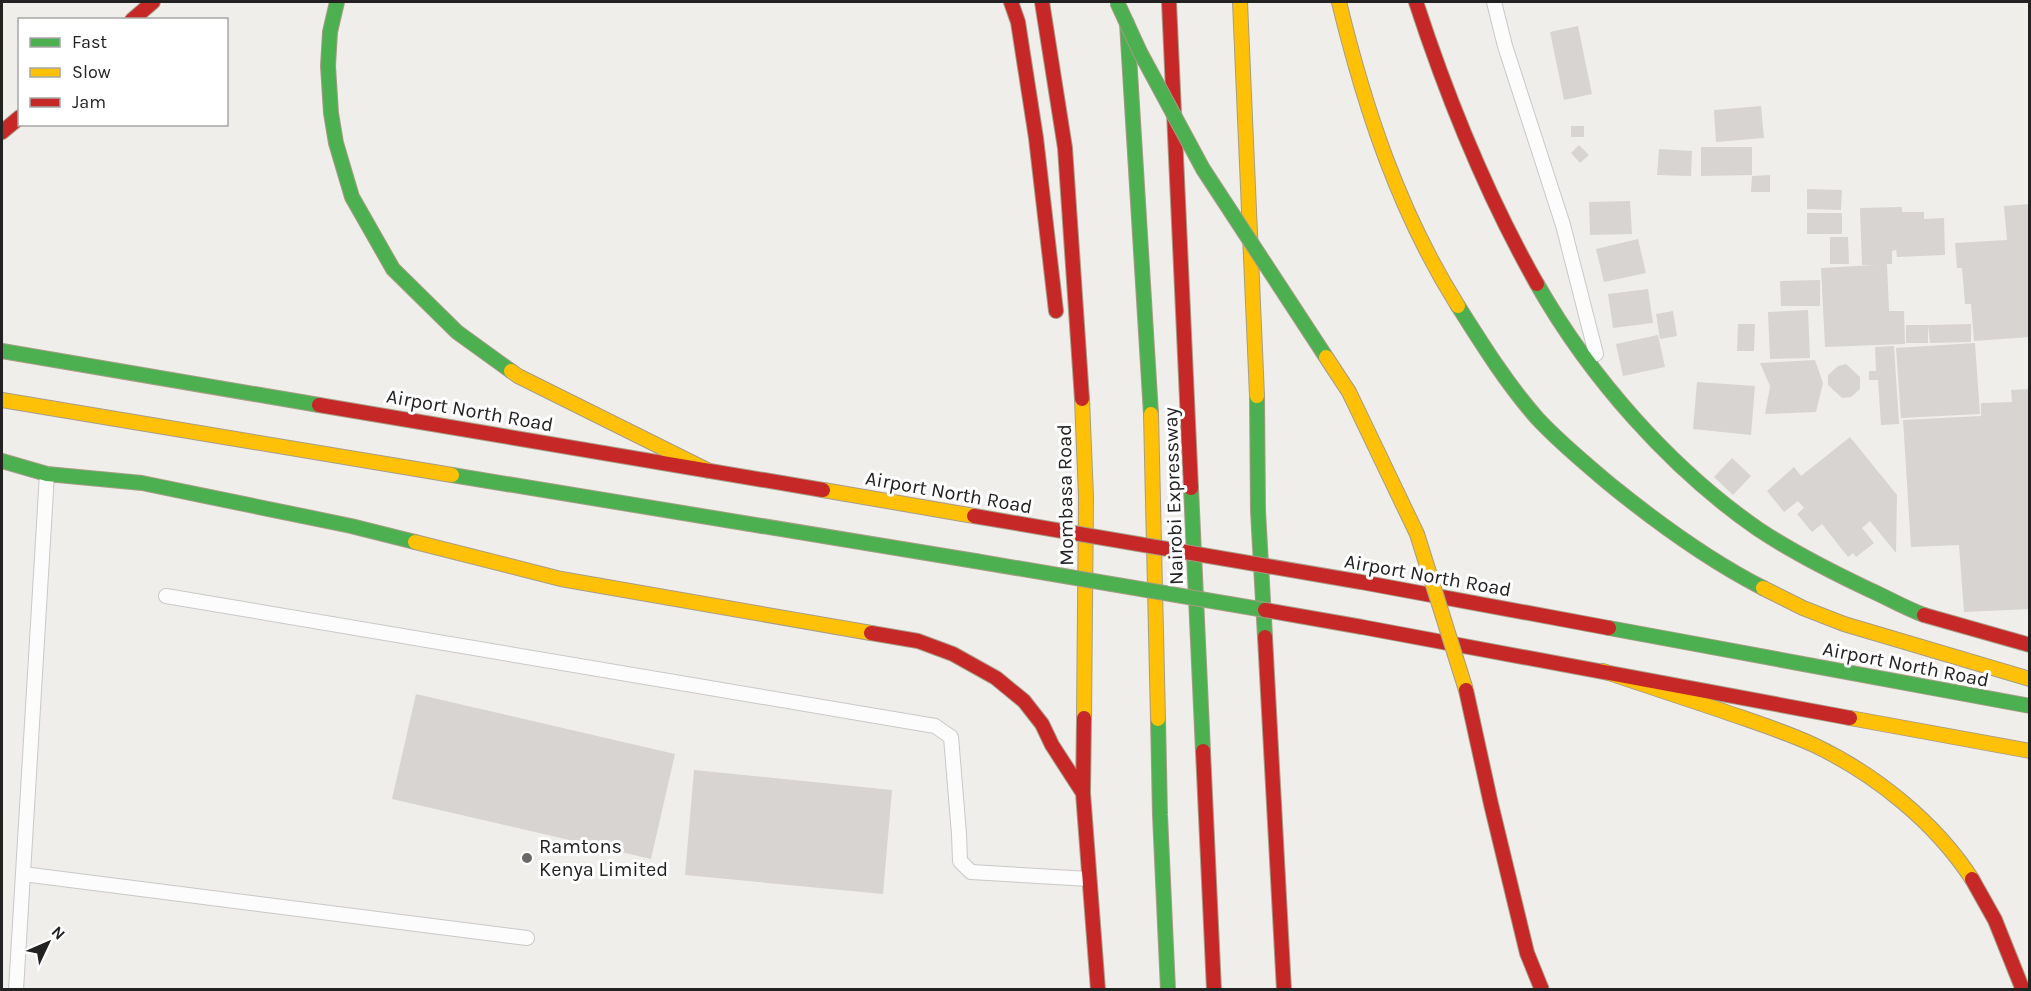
<svg xmlns="http://www.w3.org/2000/svg" width="2031" height="991" font-family="Karla,sans-serif">
	<style>
		.building { fill: #d7d4d2 }
		.lines { fill: none; stroke-linecap: round; stroke-linejoin: round }
		.lane-casing { stroke: #c9c8c7; stroke-width: 16 }
		.fast-casing { stroke: #a79c86; stroke-width: 16 }
		.slow-casing { stroke: #a79c86; stroke-width: 16 }
		.jam-casing { stroke: #a79c86; stroke-width: 16 }
		.lane { stroke: #fdfcfc; stroke-width: 14 }
		.fast { stroke: #4caf50; stroke-width: 14 }
		.slow { stroke: #ffc107; stroke-width: 14 }
		.jam { stroke: #c62828; stroke-width: 14 }
		.fast-bridge-casing { stroke: #a79c86; stroke-width: 16; stroke-linecap: butt }
		.slow-bridge-casing { stroke: #a79c86; stroke-width: 16; stroke-linecap: butt }
		.jam-bridge-casing { stroke: #a79c86; stroke-width: 16; stroke-linecap: butt }
		.fast-bridge { stroke: #4caf50; stroke-width: 14 }
		.slow-bridge { stroke: #ffc107; stroke-width: 14 }
		.jam-bridge { stroke: #c62828; stroke-width: 14 }
		.poi-dot { fill: #6a6968; stroke: #fff; stroke-width: 2 }
		.labels { text-anchor: middle; stroke-width: 6; stroke-linejoin: round; paint-order: stroke }
		.street-label { font-size: 20px; fill: #222; stroke: #fff }
		.poi-label { font-size: 20px; fill: #222; stroke: #fff; text-anchor: start }
	</style>
	<rect width="100%" height="100%" fill="#f0eeeb"/>
	<path class="building" d="M1578,26L1592,94L1564,100L1550,32Z
		M1761,106L1764,138L1716,142L1714,110Z
		M1571,126H1584V137H1571Z
		M1579,145L1589,155L1580,163L1571,153Z
		M1701,147H1752V175L1701,176Z
		M1659,149L1692,151L1691,176L1657,175Z
		M1770,175V192H1751L1752,176Z
		M1807,189L1842,190L1841,210L1807,209Z
		M1630,201L1632,234L1590,235L1589,202Z
		M2030,204V337L1974,341L1971,304H1965L1962,268H1957L1955,243L2007,240L2004,206Z
		M1902,207V212H1924V219L1944,218L1945,255L1897,257L1896,250L1892,251V264H1887L1889,311H1904L1905,344L1825,347L1821,268L1875,265H1862L1860,208Z
		M1807,213H1842V234H1807Z
		M1830,237H1848L1849,264H1830Z
		M1638,239L1646,273L1604,282L1596,249Z
		M1820,280V306H1781L1780,281Z
		M1648,289L1653,323L1613,328L1608,294Z
		M1808,310L1810,358L1770,359L1768,312Z
		M1673,311L1677,336L1660,339L1656,314Z
		M1738,324H1755L1754,351H1737Z
		M1971,324V342L1930,343L1928,325Z
		M1906,325H1928V343H1906Z
		M1658,335L1665,367L1623,376L1616,344Z
		M1975,343L1980,414L1901,418L1896,348Z
		M1894,346L1899,424L1881,425L1878,380H1869V371H1876L1875,347Z
		M1815,360L1823,383L1816,412L1765,414L1770,386L1760,363Z
		M1846,364L1860,377V389L1851,397L1842,398L1828,385V375L1838,366Z
		M1697,382L1755,386L1751,435L1693,429Z
		M2030,389V609L1964,612L1959,545L1911,547L1903,420L1981,416V403L2012,402L2011,390Z
		M1850,437L1897,495L1896,553L1870,521L1862,528L1874,543L1856,557L1853,553L1848,557L1822,524L1812,532L1797,514L1804,508L1798,501L1784,512L1767,491L1794,467L1801,476Z
		M1732,458L1751,476L1733,495L1714,477Z
		M416,694L675,754L651,859L392,799Z
		M694,770L892,790L883,894L685,875Z"/>
	<g class="lines">
		<g class="lane-casing">
			<path id="lane" d="M1494,2L1505,46L1563,225L1596,354
				M166,596L935,726L951,737L959,834L960,861L971,872L1089,879
				M23,874L527,938
				M16,990L47,474"/>
		</g>
		<g class="fast-casing">
			<path id="fast" d="M337,2L330,32L328,66L331,113L336,143L352,197L393,269L457,332L511,371
				M1127,23L1151,414
				M1537,284C1590,377 1670,468 1758,529C1794,553 1832,572 1870,590C1888,598 1905,608 1924,615
				M1458,306C1482,344 1507,384 1537,418C1560,443 1586,464 1612,486C1659,524 1708,560 1763,588
				M2,351L319,405
				M1257,396L1258,511L1265,637
				M2,461L47,474L142,483L351,526L415,542
				M452,475L975,561
				M1191,488L1203,751
				M1609,628L2030,706
				M1158,719L1160,815L1168,990"/>
		</g>
		<g class="slow-casing">
			<path id="slow" d="M1240,2L1257,396
				M1339,2C1365,109 1399,212 1458,306
				M511,371L518,376L709,471
				M1082,399L1086,497L1084,718
				M2,400L452,475
				M1151,414L1158,719
				M823,490L974,516
				M415,542L561,579L871,633
				M1763,588L1803,608L1844,624L2030,679
				M1603,671C1642,684 1681,697 1720,710C1751,721 1784,731 1814,745C1875,774 1935,822 1972,879
				M1850,718L2030,751"/>
		</g>
		<g class="jam-casing">
			<path id="jam" d="M1011,2L1018,22L1036,138L1056,311
				M1042,2L1065,148L1082,399
				M1169,2L1191,488
				M1416,2C1448,100 1486,194 1537,284
				M132,20L153,2
				M2,132L20,117
				M319,405L823,490
				M1361,582L1609,628
				M1924,615L2030,645
				M1362,627L1850,718
				M871,633L918,641L953,654L996,678L1024,701L1042,724L1052,745L1083,793
				M1265,637L1284,990
				M1084,718L1083,793L1098,990
				M1203,751L1214,990
				M1972,879L1995,920L2023,990"/>
		</g>
		<use href="#lane" class="lane"/>
		<use href="#fast" class="fast"/>
		<use href="#slow" class="slow"/>
		<use href="#jam" class="jam"/>
		<g class="fast-bridge-casing">
			<path id="fast-bridge" d="M1117,2L1140,52L1203,169L1326,357
				M975,561L1265,610"/>
		</g>
		<g class="slow-bridge-casing">
			<path id="slow-bridge" d="M1326,357L1349,392L1417,534L1466,690"/>
		</g>
		<g class="jam-bridge-casing">
			<path id="jam-bridge" d="M974,516L1361,582
				M1265,610L1362,627
				M1466,690L1491,804L1527,953L1542,990"/>
		</g>
		<use href="#fast-bridge" class="fast-bridge"/>
		<use href="#slow-bridge" class="slow-bridge"/>
		<use href="#jam-bridge" class="jam-bridge"/>
	</g>
	<circle class="poi-dot" cx="527" cy="858" r="6"/>
	<g class="labels">
		<g class="street-label">
			<text transform="translate(470 410) rotate(10)" y="7">Airport North Road</text>
			<text transform="translate(949 492) rotate(10)" y="7">Airport North Road</text>
			<text transform="translate(1065 495) rotate(-91)" y="7">Mombasa Road</text>
			<text transform="translate(1173 496) rotate(-92)" y="7">Nairobi Expressway</text>
			<text transform="translate(1428 575) rotate(10)" y="7">Airport North Road</text>
			<text transform="translate(1906 664) rotate(11)" y="7">Airport North Road</text>
		</g>
		<g class="poi-label">
			<text x="539" y="853">Ramtons<tspan x="539" dy="23">Kenya Limited</tspan></text>
		</g>
	</g>
	<rect width="2031" height="991" fill="none" stroke="#222222" stroke-width="6"/>
	<rect x="18" y="18" width="210" height="108" fill="#ffffff" stroke="#a7a7a7" stroke-width="1.5"/>
	<rect x="30" y="38" width="30" height="9" fill="#4caf50" stroke="#a7a7a7" stroke-width="1.5"/>
	<text x="72" y="48" font-size="18" fill="#222222">Fast</text>
	<rect x="30" y="68" width="30" height="9" fill="#ffc107" stroke="#a7a7a7" stroke-width="1.5"/>
	<text x="72" y="78" font-size="18" fill="#222222">Slow</text>
	<rect x="30" y="98" width="30" height="9" fill="#c62828" stroke="#a7a7a7" stroke-width="1.5"/>
	<text x="72" y="108" font-size="18" fill="#222222">Jam</text>
	<g transform="translate(48 943) rotate(46)" stroke="#ffffff" stroke-width="4.5" paint-order="stroke">
	<path d="M0-4.5L10 22L0 15L-10 22Z" fill="#222222"/>
	<text y="-9" font-size="16" font-weight="bold" text-anchor="middle" fill="#222222">N</text>
	</g>
</svg>
